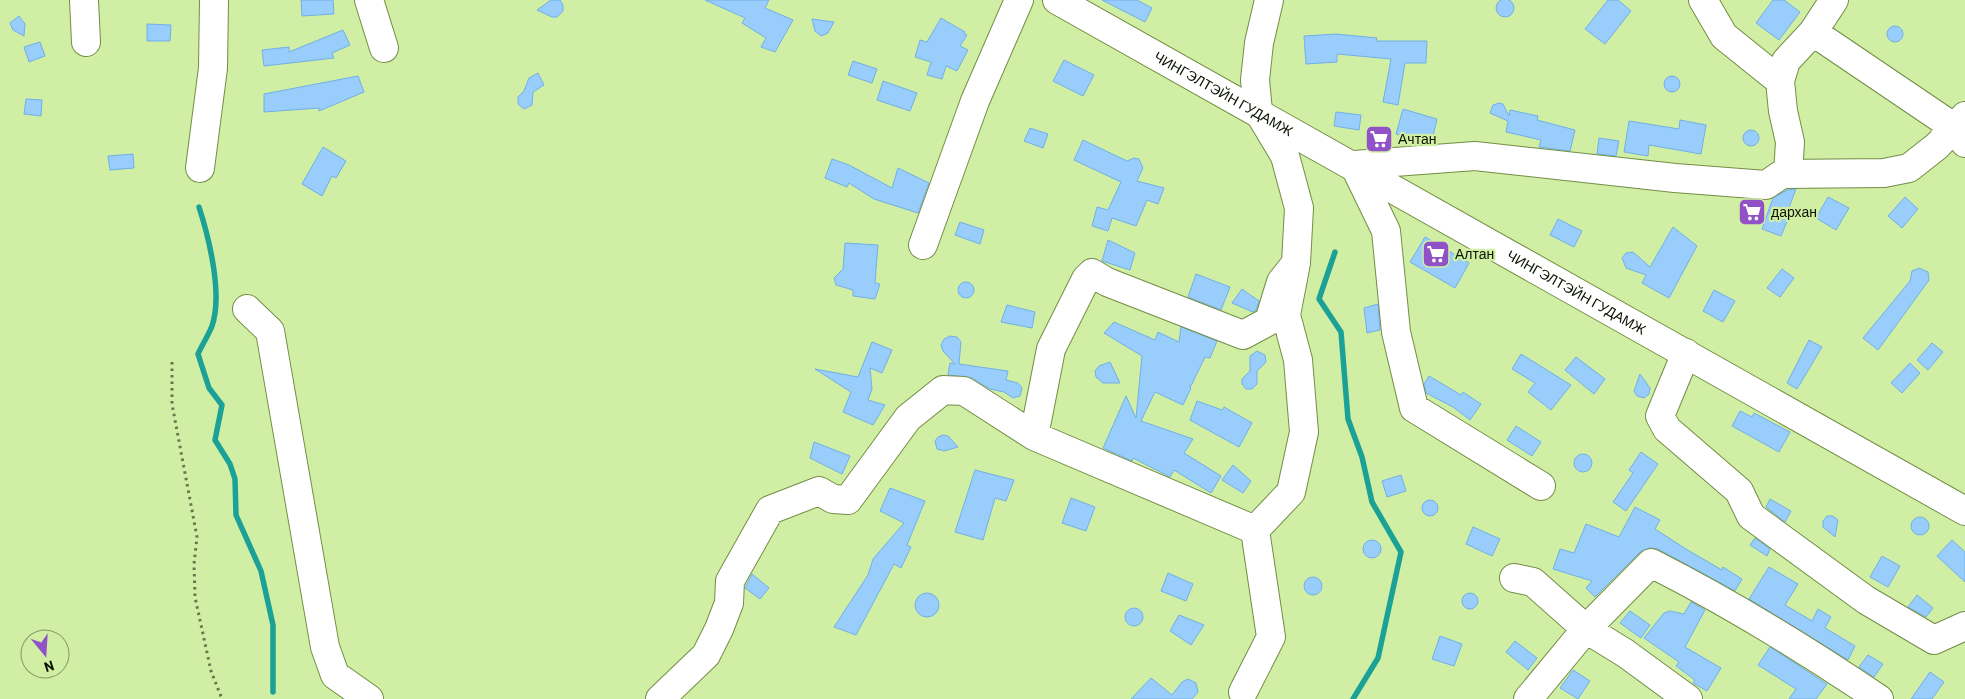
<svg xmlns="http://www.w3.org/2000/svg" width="1965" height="699" font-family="Barlow,sans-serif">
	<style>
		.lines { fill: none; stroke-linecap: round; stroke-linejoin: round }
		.stream { stroke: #1ca196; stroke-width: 5.5 }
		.building { fill: #99cdfc; stroke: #71afe6 }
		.minor-casing { stroke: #738d46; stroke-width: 30 }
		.major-casing { stroke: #738d46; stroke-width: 30 }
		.path { stroke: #65784b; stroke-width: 3; stroke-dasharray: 2.5 4; stroke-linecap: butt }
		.minor { stroke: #fff; stroke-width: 28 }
		.major { stroke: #fff; stroke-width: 28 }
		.labels { text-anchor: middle; stroke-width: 4.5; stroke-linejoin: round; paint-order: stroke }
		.street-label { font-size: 14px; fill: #0a1400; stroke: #d1efa4 }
		.poi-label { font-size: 14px; fill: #0a1400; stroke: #d1efa4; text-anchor: start }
	</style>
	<rect width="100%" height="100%" fill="#d1efa4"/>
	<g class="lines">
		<path class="stream" d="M199,207C209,238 223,294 212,326C208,336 202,345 198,354L209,388L222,405L215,440L230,464L235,479L236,515L261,571L273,625V692
			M1335,252L1319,299L1341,332L1348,419L1362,457L1372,502L1401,552L1378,658L1353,699"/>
	</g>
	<path class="building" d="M1496 8a9 9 0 1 1 18 0a9 9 0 1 1-18 0Z
		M301,0H333L334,14L302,16Z
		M551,0H560L563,5V11L557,17H552L537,10Z
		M705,0H769L765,8L793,20L775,52L761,47L766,38L742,23L745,18Z
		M1102,0H1137L1152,8L1145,22Z
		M1608,0H1618L1631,11L1605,44L1585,29Z
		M1773,0H1784L1800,12L1779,40L1756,23Z
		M19,16L25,24L24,36L13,30L10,23Z
		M941,18L965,32L964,34L967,35L960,46L968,50L957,71L946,66L942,79L927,75L931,62L915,57L920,40L927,42Z
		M812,19L834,22L828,33L821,36L815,31Z
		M147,24L171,25L170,41H147Z
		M1887 34a8 8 0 1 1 16 0a8 8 0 1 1-16 0Z
		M343,30L350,45L332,53L334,58L264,66L262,50L289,47V52Z
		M1336,34L1377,38L1376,41H1427L1426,63H1405L1398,105L1383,102L1391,59L1337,54V62L1306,64L1304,36Z
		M40,42L45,56L29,62L24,47Z
		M1064,60L1094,75L1083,96L1053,81Z
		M853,61L877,69L872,83L848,75Z
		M538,73L544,85L533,92L532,105L524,109L518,104V97L524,91L529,78Z
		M1664 84a8 8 0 1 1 16 0a8 8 0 1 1-16 0Z
		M358,76L364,92L319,111V108L264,112V94Z
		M883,81L917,93L910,111L877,100Z
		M26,99L42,100L41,116L24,114Z
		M1499,103L1503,104L1509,116L1510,110L1538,116L1537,120L1575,130L1570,151L1539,147L1541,140L1506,132L1508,121L1490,113L1493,105Z
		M1403,109L1437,119L1431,144L1396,134Z
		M1336,112L1361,115L1359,130L1334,126Z
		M1680,120L1706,125L1701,154L1649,145L1648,156L1624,152L1629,121L1679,129Z
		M1030,128L1048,134L1043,148L1024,141Z
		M1743 138a8 8 0 1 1 16 0a8 8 0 1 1-16 0Z
		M1599,138L1619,141L1616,156L1597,154Z
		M1083,140L1127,161L1134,158L1139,159L1143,168L1137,181L1164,188L1158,204L1147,200L1136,226L1112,218L1108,231L1092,226L1097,207L1108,210L1121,182L1074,160Z
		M323,147L346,161L336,178L332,176L322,196L302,184Z
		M133,154L134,168L110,170L108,156Z
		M832,159L849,165L892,188L898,168L929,183L918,213L874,199L849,183L847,187L825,178Z
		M1796,189L1785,218L1788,219L1781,236L1762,229L1773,198L1787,190Z
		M1828,197L1849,208L1836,230L1816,218Z
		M1905,197L1918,209L1902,228L1888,216Z
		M1558,219L1582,231L1574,247L1550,235Z
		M960,222L984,230L980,244L955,235Z
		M1673,227L1697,246L1669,298L1642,283L1646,275L1626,268L1622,258L1626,253L1633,252L1650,267Z
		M1425,237L1469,263L1455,288L1410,262Z
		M1108,240L1135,253L1130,270L1102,261Z
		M845,243L878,245L875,283L880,284L875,299L853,296V290L836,285L834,278L843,269Z
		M1919,268L1928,272L1929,280L1878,350L1863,338L1910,281L1912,271Z
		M1782,269L1794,278L1780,297L1767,288Z
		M1196,274L1230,287L1221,310L1188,297Z
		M958 290a8 8 0 1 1 16 0a8 8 0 1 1-16 0Z
		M1242,289L1259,301L1256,310L1253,312L1232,303Z
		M1714,290L1735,301L1723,322L1703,311Z
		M1378,304L1380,330L1367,333L1364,308Z
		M1007,305L1035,312L1032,328L1001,322Z
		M1114,322L1155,340L1158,332L1179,342L1181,327L1217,341L1210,358L1205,357L1191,386H1189L1191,388L1183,405L1155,392L1141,421L1193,439L1184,453L1221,476L1211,493L1174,470L1170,477L1133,458L1132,461L1103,448L1126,396L1136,418L1142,356L1104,333Z
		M950,336L957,337L961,342L959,364L1008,371L1006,380L1018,383L1022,388L1020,396L1013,398L1004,392L990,389L972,378L948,375L950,363L955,364L943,351L941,345L944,339Z
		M1809,340L1822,347L1797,389L1787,383Z
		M872,342L892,350L882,373L870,368L872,389L868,400L885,405L873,425L843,412L851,392L815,369L858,377Z
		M1932,343L1943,352L1928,370L1917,360Z
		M1257,351L1265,355L1266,362L1257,371V384L1252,389H1246L1242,384V379L1250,371V356Z
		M1521,354L1571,385L1551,410L1528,392L1535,383L1512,369Z
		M1576,357L1605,379L1594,394L1565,370Z
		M1110,362L1120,383H1103L1096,377L1095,371L1099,366Z
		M1910,363L1920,373L1902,393L1891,383Z
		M1640,374L1650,388L1649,394L1644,398L1637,396L1634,391Z
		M1429,376L1461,395L1463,392L1481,404L1470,420L1453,407L1426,393L1424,384Z
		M1197,401L1222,410L1224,407L1252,423L1239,447L1190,420Z
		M1740,411L1752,417L1754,413L1790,432L1779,452L1732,426Z
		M1516,426L1541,442L1532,456L1507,440Z
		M943,435L948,436L958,447L944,451L937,449L935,441L938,437Z
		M814,442L850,456L842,474L810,458Z
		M1641,452L1658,464L1626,511L1613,502L1633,473L1629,470Z
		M1574 463a9 9 0 1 1 18 0a9 9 0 1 1-18 0Z
		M1233,465L1251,481L1243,493L1222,480Z
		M975,470L1014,480L1006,501L995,498L983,540L955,532Z
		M1401,475L1406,491L1387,497L1382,481Z
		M890,488L925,501L907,545L911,547L901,568L894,564L856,635L834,627L868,575L873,559L904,523L880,511Z
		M1071,498L1095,507L1086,531L1062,523Z
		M1770,499L1791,511L1785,522L1766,507Z
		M1422 508a8 8 0 1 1 16 0a8 8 0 1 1-16 0Z
		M1635,507L1660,520L1655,529L1686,549L1722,570L1723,567L1742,579L1735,591L1658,549L1649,548L1640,552L1595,597L1586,588L1592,581L1553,569L1560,549L1574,553L1586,524L1619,537Z
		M1827,516H1833L1838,520L1835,537L1823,527V521Z
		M1911 526a9 9 0 1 1 18 0a9 9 0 1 1-18 0Z
		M1473,527L1500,539L1492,556L1466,544Z
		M1755,538L1770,549L1767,556L1750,545Z
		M1952,540L1965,552V582L1937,556Z
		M1363 549a9 9 0 1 1 18 0a9 9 0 1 1-18 0Z
		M1882,556L1900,566L1888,587L1870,577Z
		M1769,567L1798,584L1785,605L1812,621L1818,609L1831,617L1825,628L1855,646L1848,660L1749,599Z
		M1168,573L1193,584L1186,601L1161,591Z
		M752,574L769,588L760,599L745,588Z
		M1304 586a9 9 0 1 1 18 0a9 9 0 1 1-18 0Z
		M1462 601a8 8 0 1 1 16 0a8 8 0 1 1-16 0Z
		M915 605a12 12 0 1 1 24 0a12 12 0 1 1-24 0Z
		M1917,595L1933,608L1926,617L1908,607Z
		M1691,602L1705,610L1685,647L1721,668L1707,691L1693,683L1695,680L1676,666L1679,662L1644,638L1664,613L1670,611L1684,614Z
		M1125 617a9 9 0 1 1 18 0a9 9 0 1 1-18 0Z
		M1630,611L1650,625L1641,638L1620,623Z
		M1179,615L1204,625L1191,645L1170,631Z
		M1440,636L1462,644L1454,666L1432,659Z
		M1515,641L1537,658L1528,670L1506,652Z
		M1770,647L1827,684L1816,699H1789L1796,689L1758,665Z
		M1868,655L1883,664L1874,677L1859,667Z
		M1573,670L1590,681L1578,699L1560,688Z
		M1930,672L1944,682L1932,699H1911Z
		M1151,678L1172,695L1182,682L1188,679L1196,683L1198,692L1192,699H1131Z"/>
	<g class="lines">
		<g class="minor-casing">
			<path id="minor" d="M84,0L86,42
				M369,0L384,48
				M1269,0L1259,43L1255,80L1258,111L1285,156L1299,208L1296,263L1286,315L1298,360L1304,432L1291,492L1255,530L1034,436L1051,349L1086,279L1092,273L1107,282L1243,335L1269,321L1281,282L1296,263
				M1703,0L1724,36L1780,81
				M1813,32L1955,128L1965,143
				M200,168L213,68L214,0
				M1788,174L1790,142L1783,111L1780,81L1786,61L1813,32L1834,0
				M923,245L975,101L1019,0
				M247,309L270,331L325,647L335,675L369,699
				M1686,353L1660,416L1667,429L1739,491L1751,516L1866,600L1934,640L1965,626
				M1541,486L1414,408L1396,332L1386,231L1354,165L1475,156L1675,178L1766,185L1782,174L1884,173L1909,168L1937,146L1965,116
				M1514,578L1533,582L1586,629L1625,653L1688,699
				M1243,692L1271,637L1255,530
				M660,699L706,655L719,629L729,603L730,581L770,510L819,491L833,499L848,500L908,418L943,390L964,391L1034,436
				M1528,699L1586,629L1651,563C1730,603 1805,649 1879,699"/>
		</g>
		<g class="major-casing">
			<g id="major">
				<path id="s1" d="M1057,0L1965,511"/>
			</g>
		</g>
		<path class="path" d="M172,362V404L197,537L194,564L195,597L211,671L222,699"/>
		<use href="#minor" class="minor"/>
		<use href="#major" class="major"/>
	</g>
	<defs>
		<g id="supermarket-square" transform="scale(1.4375)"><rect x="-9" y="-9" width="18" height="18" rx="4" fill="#9151c7" stroke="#d1efa4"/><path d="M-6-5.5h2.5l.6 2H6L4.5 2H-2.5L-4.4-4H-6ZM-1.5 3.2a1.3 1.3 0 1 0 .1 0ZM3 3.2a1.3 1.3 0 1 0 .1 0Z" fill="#fff"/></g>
	</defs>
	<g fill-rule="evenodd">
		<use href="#supermarket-square" x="1379" y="139"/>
		<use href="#supermarket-square" x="1752" y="212"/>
		<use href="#supermarket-square" x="1436" y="254"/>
	</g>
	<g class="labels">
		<g class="street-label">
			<text dy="5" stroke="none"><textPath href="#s1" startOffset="191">ЧИНГЭЛТЭЙН ГУДАМЖ</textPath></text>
			<text dy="5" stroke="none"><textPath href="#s1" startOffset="596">ЧИНГЭЛТЭЙН ГУДАМЖ</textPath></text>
		</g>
		<g class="poi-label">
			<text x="1398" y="144">Ачтан</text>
			<text x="1771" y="217">дархан</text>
			<text x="1455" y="259">Алтан</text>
		</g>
	</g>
	<g transform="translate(45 654) rotate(162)"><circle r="24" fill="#d1efa4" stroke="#819762"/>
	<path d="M0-4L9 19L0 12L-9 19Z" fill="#9151c7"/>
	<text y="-8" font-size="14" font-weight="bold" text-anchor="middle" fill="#0a1400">N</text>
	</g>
</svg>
